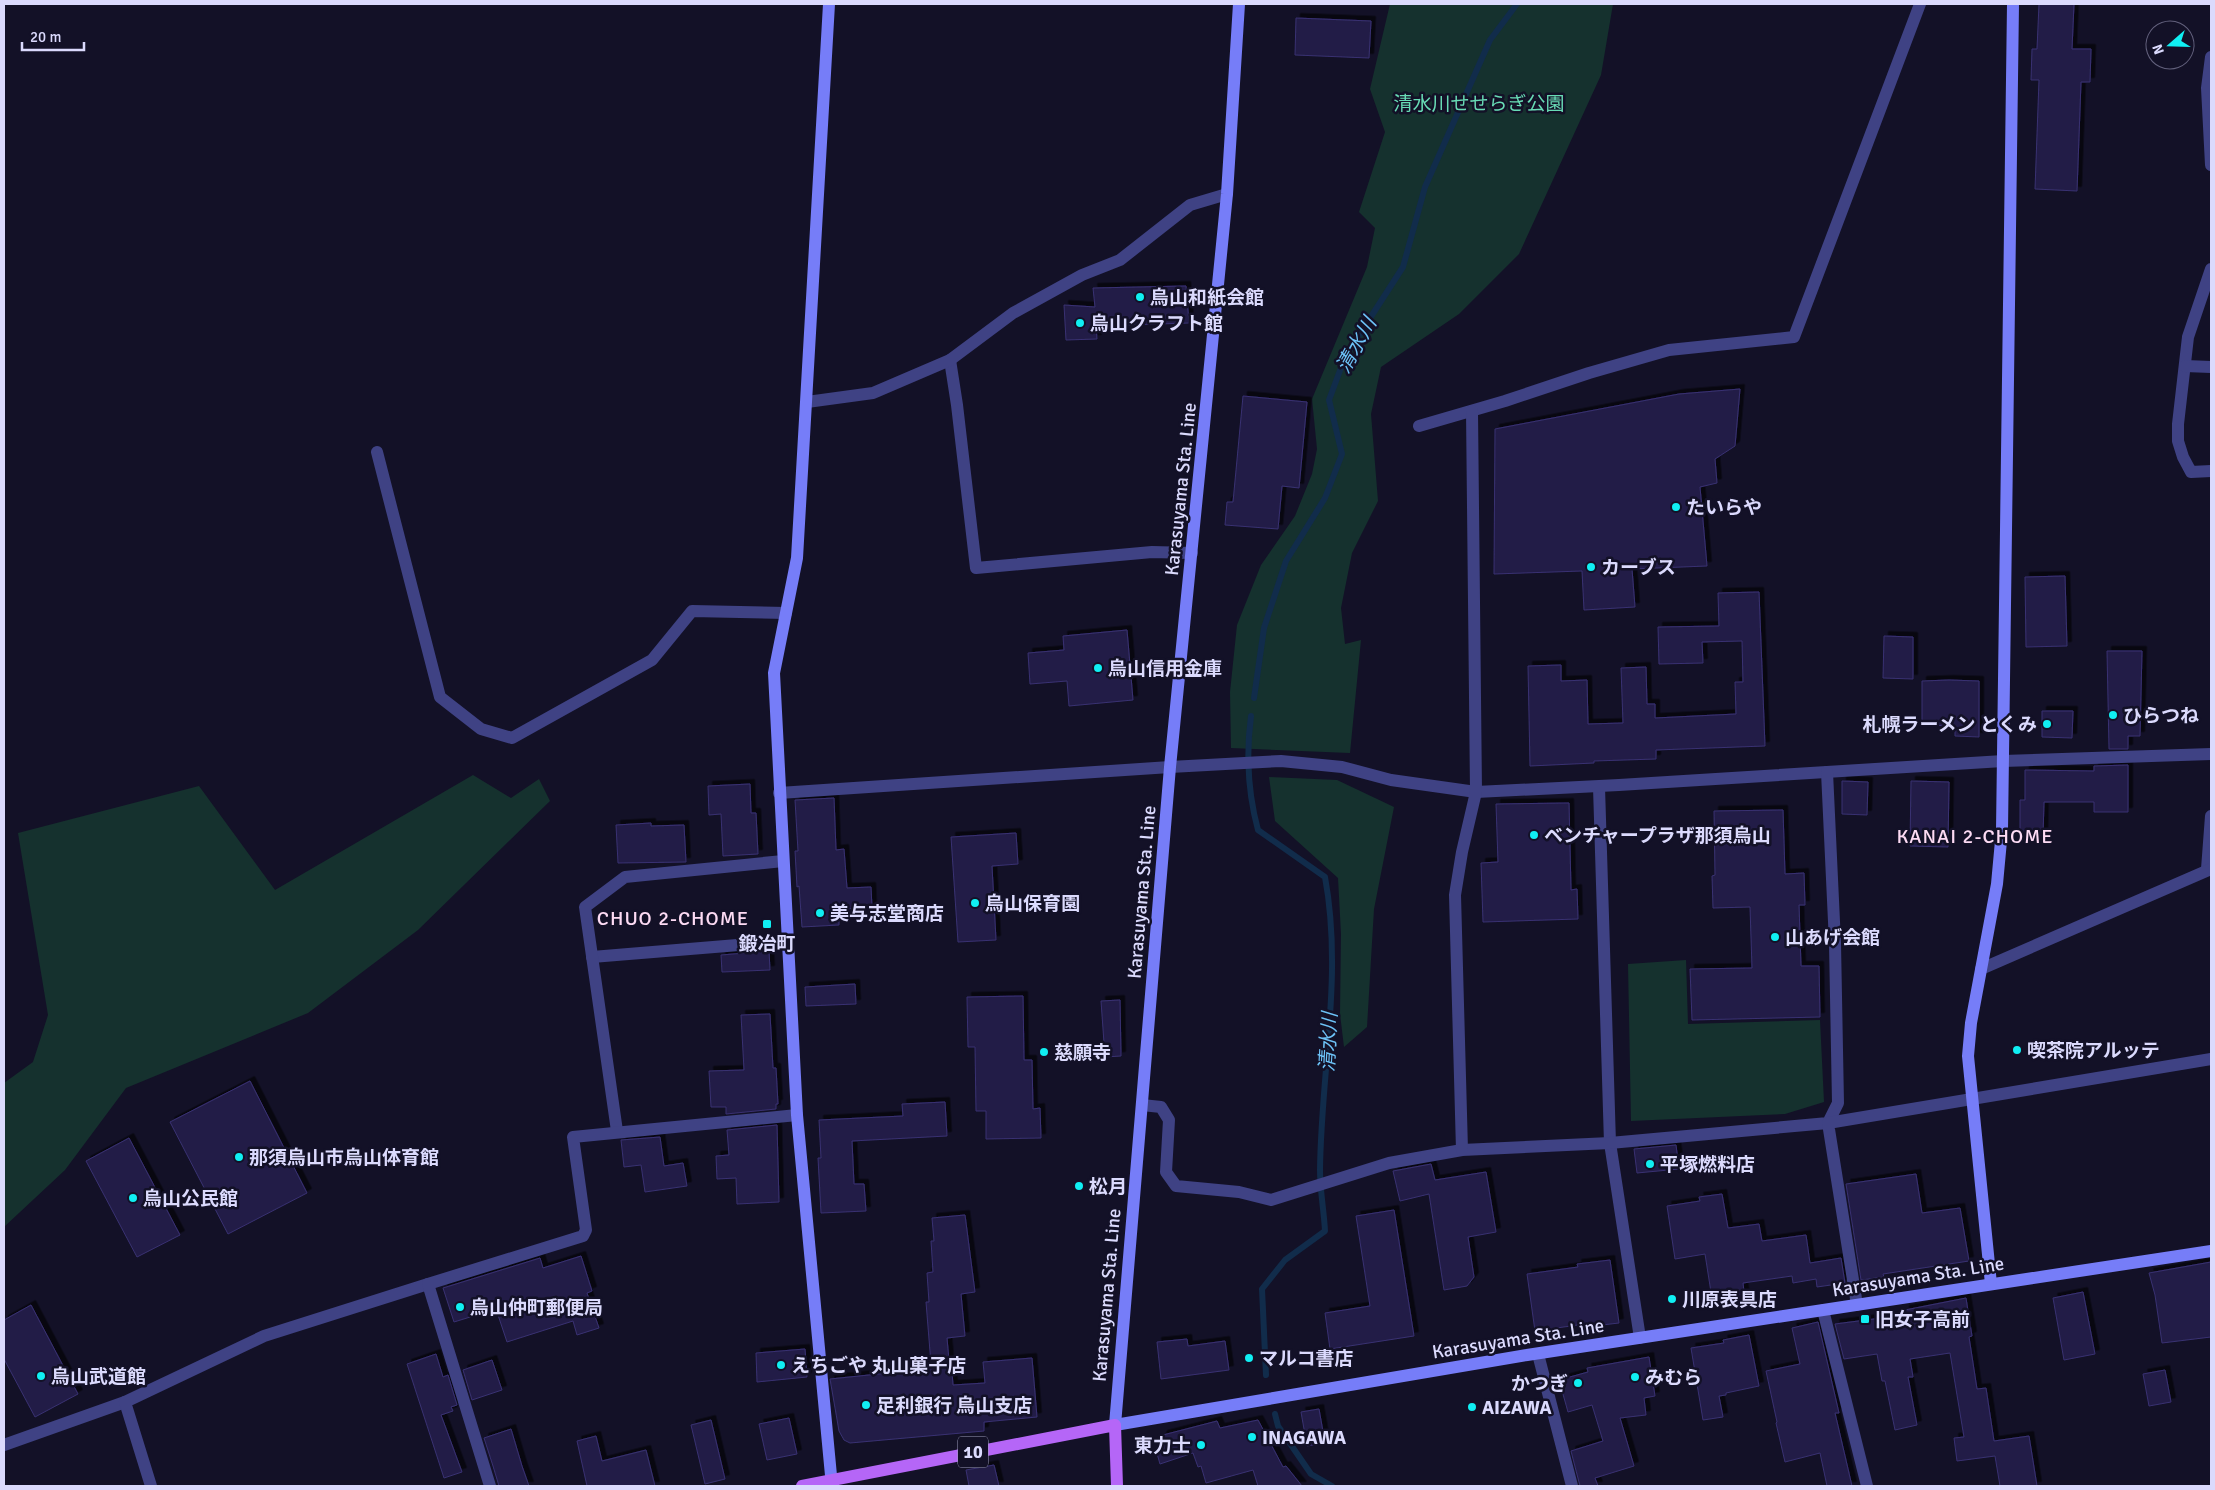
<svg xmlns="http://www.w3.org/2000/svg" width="2215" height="1490" font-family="Signika,'Noto Sans JP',sans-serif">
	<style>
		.green { fill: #15312e }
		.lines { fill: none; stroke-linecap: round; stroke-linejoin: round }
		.stream { stroke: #112c4b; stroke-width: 6 }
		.building { fill: #231e47; stroke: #393172; filter: url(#shadow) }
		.street { stroke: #3f4284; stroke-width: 12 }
		.secondary { stroke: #767df8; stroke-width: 12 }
		.primary { stroke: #b566f7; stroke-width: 12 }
		.poi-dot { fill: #10eff3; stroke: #131127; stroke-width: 2 }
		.labels { text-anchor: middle; stroke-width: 5; stroke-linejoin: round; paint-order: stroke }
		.shield { fill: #131127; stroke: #9f9ebd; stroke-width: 1 }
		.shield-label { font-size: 18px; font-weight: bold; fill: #dbdafd }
		.park-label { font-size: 19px; fill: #68dbb5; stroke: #131127 }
		.poi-label { font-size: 19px; font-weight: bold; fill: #dbdafd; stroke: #131127; text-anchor: start }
		.street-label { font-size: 19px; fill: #dbdafd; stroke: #131127 }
		.water-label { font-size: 20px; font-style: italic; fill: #6dc3f8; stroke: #131127 }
		.neighbourhood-label { font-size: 20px; letter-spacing: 1px; fill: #fddbf4; stroke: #131127 }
	</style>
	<defs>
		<filter id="shadow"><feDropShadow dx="4.5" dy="-4.5" stdDeviation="0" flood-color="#0009"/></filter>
	</defs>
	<rect width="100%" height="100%" fill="#131127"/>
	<!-- green -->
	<g class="green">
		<polygon points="1390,4 1613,4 1601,75 1519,254 1459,314 1381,367 1371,414 1378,501 1352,553 1341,608 1345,644 1361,640 1350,753 1231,748 1230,692 1237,625 1261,565 1295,516 1312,474 1317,449 1312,399 1367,267 1375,228 1359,212 1385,132 1370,89"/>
		<polygon points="473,775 511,798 539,779 550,801 418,930 308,1013 126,1088 65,1170 4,1227 4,1083 33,1062 48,1015 18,833 199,786 275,890"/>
		<polygon points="1269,777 1337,780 1394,807 1374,909 1367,1027 1344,1047 1340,1014 1341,934 1338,878 1275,821"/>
		<polygon points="1686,960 1688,1024 1820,1020 1824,1102 1785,1114 1631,1121 1628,964"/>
	</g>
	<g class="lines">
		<!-- stream -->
		<g class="stream">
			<polyline points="1254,698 1264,628 1286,561 1325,498 1342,454 1329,400 1345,357 1403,267 1425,187 1490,40 1517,4"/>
			<path d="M1251,716C1246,754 1248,793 1258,830L1325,877C1343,974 1321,1072 1320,1170C1320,1191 1324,1211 1325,1231L1285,1260L1262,1289L1266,1375"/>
			<polyline points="1275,1414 1278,1426 1311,1474 1332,1486"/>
		</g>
	</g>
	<!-- building -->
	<g class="building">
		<polygon points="2039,4 2074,4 2072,49 2091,49 2090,82 2081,82 2077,191 2035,189 2039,80 2031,80 2032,49 2037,49"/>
		<polygon points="1296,18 1371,21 1369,58 1295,55"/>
		<polygon points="1186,286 1189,323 1096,326 1097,339 1066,340 1064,305 1095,307 1093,288"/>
		<polygon points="1740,389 1735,446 1715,459 1717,483 1700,487 1707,566 1632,569 1635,607 1584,610 1582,571 1494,574 1495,429 1679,394"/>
		<polygon points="1243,396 1307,402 1299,488 1282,486 1278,529 1225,525 1227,502 1233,502"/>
		<polygon points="2065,576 2067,646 2026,647 2025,577"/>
		<polygon points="1759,592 1765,746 1656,750 1656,759 1594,761 1594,763 1530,766 1528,666 1561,665 1561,681 1587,680 1588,724 1623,723 1621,668 1646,667 1647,704 1655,704 1655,718 1736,714 1735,682 1743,682 1742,641 1702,642 1703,663 1659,664 1658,627 1719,626 1718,593"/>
		<polygon points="1127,630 1133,700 1069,706 1067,681 1030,684 1028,653 1064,650 1063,636"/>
		<polygon points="1884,636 1913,637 1913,679 1883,678"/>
		<polygon points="2107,651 2142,651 2140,736 2128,736 2128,749 2109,749"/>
		<polygon points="1949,680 1979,681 1979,737 1955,736 1955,726 1922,725 1922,681"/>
		<polygon points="2042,711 2073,711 2072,738 2042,737"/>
		<polygon points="2128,765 2128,812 2094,812 2094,802 2044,802 2043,836 2020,835 2020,800 2025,800 2025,770 2094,771 2094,766"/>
		<polygon points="1842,781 1868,782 1867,815 1842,814"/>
		<polygon points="1911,781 1949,782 1948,847 1910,846"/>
		<polygon points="750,784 751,813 756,813 758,854 723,856 721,814 709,815 708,786"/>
		<polygon points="834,798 836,850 844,849 847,888 871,887 872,908 839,909 839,925 802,927 799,886 797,887 795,851 798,851 795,800"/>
		<polygon points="1569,803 1571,890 1577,889 1578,919 1483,922 1481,863 1498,862 1496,804"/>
		<polygon points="1783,810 1785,874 1804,873 1805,905 1799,905 1801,966 1819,966 1820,1017 1692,1020 1690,969 1752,968 1750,907 1713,908 1712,876 1715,875 1714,811"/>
		<polygon points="651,823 651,826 684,825 686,862 618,863 616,825"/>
		<polygon points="1016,833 1018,864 992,866 996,940 958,942 951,837"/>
		<polygon points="769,951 770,970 722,972 721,955"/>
		<polygon points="855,984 856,1004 806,1006 805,987"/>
		<polygon points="1023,996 1024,1060 1032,1060 1033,1109 1040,1108 1041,1138 986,1139 986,1111 976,1111 975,1047 968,1047 967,997"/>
		<polygon points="1120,1000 1121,1056 1105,1057 1101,1001"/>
		<polygon points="770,1014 773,1068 776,1068 778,1104 776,1104 776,1109 726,1114 726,1107 711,1107 709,1071 744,1070 741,1015"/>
		<polygon points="250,1081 307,1193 228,1234 170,1122"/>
		<polygon points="945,1102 947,1136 852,1141 854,1184 864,1184 866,1211 821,1213 818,1158 821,1158 819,1120 903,1116 902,1104"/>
		<polygon points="777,1125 779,1202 737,1204 736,1178 717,1179 716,1156 729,1155 727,1130"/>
		<polygon points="660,1137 664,1166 683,1163 687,1186 645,1192 641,1165 624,1167 621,1140"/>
		<polygon points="129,1138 180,1235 137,1257 86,1161"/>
		<polygon points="1676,1145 1679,1169 1637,1173 1634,1149"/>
		<polygon points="1431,1164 1435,1180 1486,1172 1496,1232 1468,1237 1474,1277 1467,1286 1444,1290 1429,1194 1400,1201 1393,1171"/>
		<polygon points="1916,1174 1922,1213 1960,1208 1969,1261 1883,1274 1884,1277 1861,1280 1846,1184"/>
		<polygon points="1722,1194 1728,1228 1759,1224 1762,1241 1806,1235 1810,1263 1841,1258 1845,1283 1817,1287 1816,1279 1793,1283 1792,1276 1743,1283 1745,1300 1713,1305 1705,1254 1675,1259 1667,1206 1700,1201 1699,1197"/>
		<polygon points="1394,1210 1414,1336 1330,1349 1325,1313 1370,1306 1356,1216"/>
		<polygon points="965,1215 975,1292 961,1294 965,1336 947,1338 950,1372 952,1372 953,1385 985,1383 983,1362 1032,1358 1037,1417 984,1422 984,1431 850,1443 844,1440 839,1431 830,1379 898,1372 898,1367 931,1364 926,1302 929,1302 927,1273 933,1272 931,1241 934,1241 932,1218"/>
		<polygon points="581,1256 592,1291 587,1293 599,1328 577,1335 573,1321 507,1342 496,1309 454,1322 443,1288 540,1258 543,1268"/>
		<polygon points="1610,1260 1619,1323 1585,1327 1585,1324 1535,1331 1527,1274 1578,1267 1577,1264"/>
		<polygon points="2211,1262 2211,1337 2162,1343 2155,1295 2149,1273"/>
		<polygon points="2083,1292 2095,1354 2064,1360 2053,1298"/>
		<polygon points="1966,1298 1972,1336 1969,1337 1977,1389 1986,1388 1994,1441 2029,1436 2037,1486 2000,1486 1995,1456 1957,1461 1954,1438 1964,1437 1950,1353 1910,1359 1913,1377 1908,1377 1917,1425 1895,1430 1885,1381 1882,1381 1877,1354 1844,1359 1835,1324 1905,1315 1905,1310"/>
		<polygon points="31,1305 78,1394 35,1417 4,1359 4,1320"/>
		<polygon points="1818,1322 1839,1413 1835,1413 1852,1486 1827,1486 1820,1453 1785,1462 1776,1423 1777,1422 1766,1371 1800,1364 1792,1328"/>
		<polygon points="1749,1335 1759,1386 1726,1393 1726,1395 1719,1396 1723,1417 1703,1420 1691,1348 1724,1343 1723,1340"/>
		<polygon points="1187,1339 1188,1346 1225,1341 1229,1370 1161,1379 1157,1342"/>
		<polygon points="805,1349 807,1377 757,1382 756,1353"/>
		<polygon points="436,1354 443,1377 448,1375 457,1405 451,1407 453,1411 441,1415 462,1472 444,1478 407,1364"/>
		<polygon points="1649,1357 1655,1396 1644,1398 1646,1415 1620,1418 1634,1466 1595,1478 1598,1486 1580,1486 1571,1451 1603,1441 1592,1405 1568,1412 1559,1380 1588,1372 1587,1368"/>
		<polygon points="492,1360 502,1390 472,1400 463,1370"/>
		<polygon points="2165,1370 2171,1402 2149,1406 2143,1374"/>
		<polygon points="1319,1409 1325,1443 1307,1446 1301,1412"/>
		<polygon points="789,1418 797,1454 767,1460 759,1424"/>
		<polygon points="711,1420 725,1479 705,1484 691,1425"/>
		<polygon points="1258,1420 1283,1467 1286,1466 1302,1486 1258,1486 1253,1470 1206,1483 1201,1466 1198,1467 1193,1453 1160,1464 1156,1450 1163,1435 1217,1421 1220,1428"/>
		<polygon points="511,1429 522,1466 529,1486 499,1486 493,1466 484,1438"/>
		<polygon points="596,1436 602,1461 646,1450 655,1486 587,1486 577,1441"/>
		<polygon points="994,1465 999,1486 969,1486 966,1470"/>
	</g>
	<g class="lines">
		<!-- street -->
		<g class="street">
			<polyline points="2211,57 2207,88 2211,165"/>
			<polyline points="2211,269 2188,337 2178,424 2178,441 2183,457 2191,472 2211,471"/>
			<polyline points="950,360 957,405 976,568 1152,552 1192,553"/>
			<polyline points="2185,366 2211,367"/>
			<polyline points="807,402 873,393 950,360 1013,313 1082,275 1120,260 1190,205 1227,194"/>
			<polyline points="1419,426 1505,401 1589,373 1669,350 1794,337 1920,4"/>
			<polyline points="377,452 440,697 481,729 512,738 652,660 692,611 786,613"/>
			<polyline points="1599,787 1610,1143 1640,1338"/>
			<polyline points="779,793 1170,767 1281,761 1342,767 1391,780 1476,792 1619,785 2003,761 2211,754"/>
			<polyline points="2207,869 2211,816"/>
			<polyline points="592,957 787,941"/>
			<polyline points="1981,969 2211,869"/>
			<polyline points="1142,1105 1161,1107 1169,1120 1166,1172 1176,1186 1239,1192 1271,1200 1389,1163 1462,1150 1610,1143 1828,1123 1838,1103 1835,943 1827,772"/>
			<polyline points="617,1131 585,907 625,877 783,861"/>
			<polyline points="1462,1150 1455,895 1462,852 1476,792 1472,411"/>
			<polyline points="1857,1305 1828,1123 2211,1059"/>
			<polyline points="1823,1310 1867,1486"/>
			<polyline points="1538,1354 1572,1486"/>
			<polyline points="4,1445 125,1402"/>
			<polyline points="151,1486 125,1402 264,1336 428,1284"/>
			<polyline points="490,1486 428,1284 583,1236 586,1230 573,1137 797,1115"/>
		</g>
		<!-- secondary -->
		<g class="secondary">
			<polyline points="829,4 797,558 774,673 797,1115 832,1486"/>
			<polyline points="1239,4 1227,194 1170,767 1115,1425 1527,1355 2211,1251"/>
			<polyline points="1991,1284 1968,1056 1971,1023 1997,884 2002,830 2013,4"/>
		</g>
		<!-- primary -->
		<polyline class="primary" points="802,1486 1115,1425 1117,1486"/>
	</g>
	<!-- markers -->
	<g class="poi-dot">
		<circle cx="1140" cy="297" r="5"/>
		<circle cx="1080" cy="323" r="5"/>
		<circle cx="1676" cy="507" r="5"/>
		<circle cx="1591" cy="567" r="5"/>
		<circle cx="1098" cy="668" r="5"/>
		<circle cx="2113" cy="715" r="5"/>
		<circle cx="2047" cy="724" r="5"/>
		<circle cx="1534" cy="835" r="5"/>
		<circle cx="975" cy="903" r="5"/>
		<circle cx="820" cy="913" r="5"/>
		<rect x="762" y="919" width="10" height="10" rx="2.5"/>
		<circle cx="1775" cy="937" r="5"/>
		<circle cx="2017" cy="1050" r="5"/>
		<circle cx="1044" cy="1052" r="5"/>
		<circle cx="239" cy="1157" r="5"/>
		<circle cx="1650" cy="1164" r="5"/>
		<circle cx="1079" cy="1186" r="5"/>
		<circle cx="133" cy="1198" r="5"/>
		<circle cx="1672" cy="1299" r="5"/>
		<circle cx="460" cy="1307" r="5"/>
		<rect x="1860" y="1314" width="10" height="10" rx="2.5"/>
		<circle cx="1249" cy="1358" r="5"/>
		<circle cx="781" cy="1365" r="5"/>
		<circle cx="41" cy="1376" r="5"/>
		<circle cx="1635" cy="1377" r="5"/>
		<circle cx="1578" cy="1383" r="5"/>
		<circle cx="866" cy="1405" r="5"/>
		<circle cx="1472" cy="1407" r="5"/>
		<circle cx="1252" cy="1437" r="5"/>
		<circle cx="1201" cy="1445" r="5"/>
	</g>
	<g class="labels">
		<!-- shield labels -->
		<rect class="shield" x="958" y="1436.5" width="30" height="31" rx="4"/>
		<g class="shield-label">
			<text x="973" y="1458">10</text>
		</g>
		<!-- park labels -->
		<g class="park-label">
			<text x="1479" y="110">清水川せせらぎ公園</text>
		</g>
		<!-- poi labels -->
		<g class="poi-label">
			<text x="1150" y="304">烏山和紙会館</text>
			<text x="1090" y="330">烏山クラフト館</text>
			<text x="1686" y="514">たいらや</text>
			<text x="1601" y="574">カーブス</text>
			<text x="1108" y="675">烏山信用金庫</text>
			<text x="2123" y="722">ひらつね</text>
			<text x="2037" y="731" text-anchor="end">札幌ラーメン とくみ</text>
			<text x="1544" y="842">ベンチャープラザ那須烏山</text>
			<text x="985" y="910">烏山保育園</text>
			<text x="830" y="920">美与志堂商店</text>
			<text x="1785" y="944">山あげ会館</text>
			<text x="767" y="950" text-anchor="middle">鍛冶町</text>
			<text x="2027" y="1057">喫茶院アルッテ</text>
			<text x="1054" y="1059">慈願寺</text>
			<text x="249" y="1164">那須烏山市烏山体育館</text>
			<text x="1660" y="1171">平塚燃料店</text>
			<text x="1089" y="1193">松月</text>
			<text x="143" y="1205">烏山公民館</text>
			<text x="1682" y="1306">川原表具店</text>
			<text x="470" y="1314">烏山仲町郵便局</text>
			<text x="1875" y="1326">旧女子高前</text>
			<text x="1259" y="1365">マルコ書店</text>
			<text x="791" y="1372">えちごや 丸山菓子店</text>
			<text x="51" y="1383">烏山武道館</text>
			<text x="1645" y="1384">みむら</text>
			<text x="1568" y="1390" text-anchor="end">かつぎ</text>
			<text x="876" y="1412">足利銀行 烏山支店</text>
			<text x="1482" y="1414">AIZAWA</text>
			<text x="1262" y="1444">INAGAWA</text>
			<text x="1191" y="1452" text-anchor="end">東力士</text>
		</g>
		<!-- street labels -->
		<g class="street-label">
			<text transform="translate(1180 489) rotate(-84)" y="7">Karasuyama Sta. Line</text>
			<text transform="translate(1141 892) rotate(-85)" y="7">Karasuyama Sta. Line</text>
			<text transform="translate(1918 1276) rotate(-9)" y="7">Karasuyama Sta. Line</text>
			<text transform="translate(1106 1295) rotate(-85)" y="7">Karasuyama Sta. Line</text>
			<text transform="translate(1518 1338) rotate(-9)" y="7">Karasuyama Sta. Line</text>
		</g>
		<!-- water labels -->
		<g class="water-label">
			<text transform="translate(1356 345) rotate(-61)" y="7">清水川</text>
			<text transform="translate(1328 1042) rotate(-87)" y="7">清水川</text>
		</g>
		<!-- neighbourhood labels -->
		<g class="neighbourhood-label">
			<text x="1975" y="843">KANAI 2-CHOME</text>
			<text x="673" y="925">CHUO 2-CHOME</text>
		</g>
	</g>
	<!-- border -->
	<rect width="2215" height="1490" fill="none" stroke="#dbdafd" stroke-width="10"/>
	<!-- north arrow -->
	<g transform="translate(2170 45) rotate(250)"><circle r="24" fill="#131127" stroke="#63617d"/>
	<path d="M0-4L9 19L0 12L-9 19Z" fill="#10eff3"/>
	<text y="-8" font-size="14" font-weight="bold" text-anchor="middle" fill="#dbdafd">N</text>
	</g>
	<!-- scale -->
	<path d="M22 42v8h62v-8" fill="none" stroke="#dbdafd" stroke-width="2.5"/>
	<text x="30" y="42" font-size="15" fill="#dbdafd" stroke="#131127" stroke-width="4" paint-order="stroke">20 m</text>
</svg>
